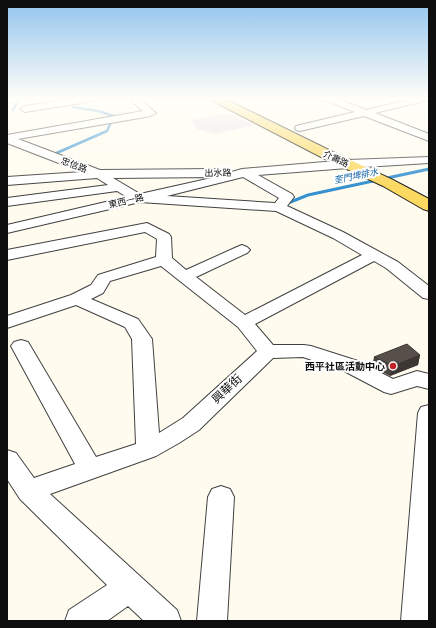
<svg xmlns="http://www.w3.org/2000/svg" width="436" height="628" font-family="'Crimson Pro','Noto Sans TC',serif">
	<style>
		.industrial { fill: #ece2ed }
		.lines { fill: none; stroke-linecap: round; stroke-linejoin: round }
		.stream-far1 { stroke: #3691d1; stroke-width: 2.5 }
		.stream { stroke: #3691d1; stroke-width: 3 }
		.minor-casing { stroke: #414141; stroke-width: 2 }
		.major-casing { stroke: #1f1f1f; stroke-width: 2 }
		.minor { fill: #fff; fill-rule: evenodd }
		.major { fill: #fcd961; fill-rule: evenodd }
		.wall { fill: #4b4440 }
		.shaded-wall { fill: #3d3734 }
		.building { fill: #574f4a; stroke: #3d3734 }
		.poi-dot { fill: #c32127; stroke: #fff; stroke-width: 1.5 }
		.labels { text-anchor: middle; stroke-width: 4; stroke-linejoin: round; paint-order: stroke }
		.far-street-label { font-size: 9px; fill: #0e0e0e; stroke: #fff }
		.far-water-label { font-size: 9px; font-style: italic; fill: #1363a4; stroke: #fff }
		.poi-label { font-size: 10px; font-weight: bold; fill: #0e0e0e; stroke: #fff; text-anchor: end }
		.near-street-label { font-size: 12px; fill: #0e0e0e; stroke: #fff }
	</style>
	<rect width="100%" height="100%" fill="#fffcef"/>
	<!-- industrial -->
	<polygon class="industrial" points="228,113 255,125 215,134 197,129 191,120"/>
	<g class="lines">
		<!-- stream-far1 -->
		<g class="stream-far1">
			<polyline points="13,110 19,98"/>
			<polyline points="52,155 107,131 114,116 98,111 73,107"/>
		</g>
		<!-- stream -->
		<polyline class="stream" points="288,203 308,195 429,169"/>
		<defs>
			<g id="minor">
				<polygon points="77,98 98,98 94,101 25,112 20,109 25,106"/>
				<path d="M128,98H138L156,113L151,116L18,139L100,170L217,169L221,170L223,173L221,175L242,169L348,160L429,157V163L348,168L258,175L292,194L294,197L287,206L343,232L398,262L429,286V299L423,298L386,268L374,261L255,324L273,345H304L311,346L358,361L393,379L417,371L429,374V389L417,386L391,394L384,392L344,371L303,357L273,358L199,430L179,443L156,456L50,494L177,610L181,621H144L128,606L107,621H65L69,610L107,585L20,499L7,479V450L16,453L34,478L75,464L11,346L14,342L21,340L28,342L96,457L136,444L132,339L125,327L76,305L7,328V316L71,295L91,285L98,275L156,257L157,239L145,232L7,260V250L147,223L169,234L171,237L172,258L186,270L237,247L242,245L247,247L250,250L247,253L196,277L245,315L362,255L333,238L276,211L140,202L7,233V225L127,197L117,191L7,206V198L108,185L97,178L7,185V177L82,172L7,143V135L143,111ZM216,177L140,194L113,178ZM243,177L279,198L275,203L167,196ZM161,266L238,327L257,351L183,418L159,433L152,339L138,319L91,299L103,293L110,281Z"/>
				<polygon points="324,98 336,98 366,110 416,98 429,98 429,100 375,113 429,134 429,141 364,116 300,131 296,130 295,128 296,126 355,112 325,100"/>
				<polygon points="429,405 429,621 401,621 418,413 421,407"/>
				<polygon points="221,486 230,489 234,497 227,621 197,621 208,497 212,489"/>
			</g>
			<polygon id="major" points="210,98 223,98 331,151 393,180 429,199 429,211 423,209 383,186 321,157 211,100"/>
		</defs>
		<!-- minor casing -->
		<use href="#minor" class="minor-casing"/>
		<!-- major casing -->
		<use href="#major" class="major-casing"/>
		<!-- minor -->
		<use href="#minor" class="minor"/>
		<!-- major -->
		<use href="#major" class="major"/>
	</g>
	<!-- wall -->
	<polygon class="wall" points="420,355 418,365 390,376 372,367 374,357"/>
	<!-- shaded-wall -->
	<polygon class="shaded-wall" points="420,355 418,365 390,376 393,366"/>
	<!-- building -->
	<polygon class="building" points="407,344 420,355 393,366 374,357"/>
	<!-- sky -->
	<linearGradient id="sky" x2="0" y2="1"><stop stop-color="#92c4ee"/><stop offset="0.53" stop-color="#fffef8"/><stop offset="1" stop-color="#fffef8" stop-opacity="0"/></linearGradient>
	<rect width="436" height="186" fill="url(#sky)"/>
	<!-- markers -->
	<circle class="poi-dot" cx="393" cy="366" r="4"/>
	<g class="labels">
		<!-- far-street labels -->
		<g class="far-street-label">
			<text transform="translate(336 159) rotate(25)" y="3">介壽路</text>
			<text transform="translate(74 165) rotate(21)" y="3">忠信路</text>
			<text transform="translate(218 173) rotate(-1)" y="3">出水路</text>
			<text transform="translate(126 201) rotate(-13)" y="3">東西一路</text>
		</g>
		<!-- far-water labels -->
		<g class="far-water-label">
			<text transform="translate(356 176) rotate(-12)" y="3">奎門埤排水</text>
		</g>
		<!-- poi labels -->
		<g class="poi-label">
			<text x="385" y="370">西平社區活動中心</text>
		</g>
		<!-- near-street labels -->
		<g class="near-street-label">
			<text transform="translate(227 389) rotate(-43)" y="4">興華街</text>
		</g>
	</g>
	<!-- border -->
	<rect width="436" height="628" fill="none" stroke="#0e0e0e" stroke-width="16"/>
</svg>
